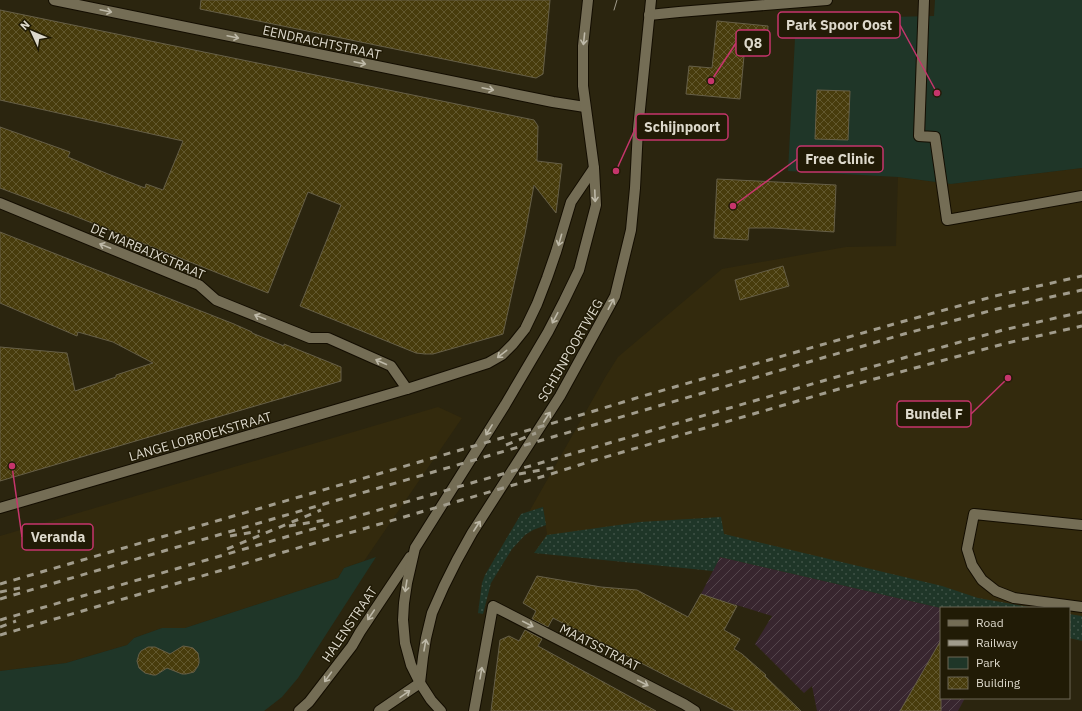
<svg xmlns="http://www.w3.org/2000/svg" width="1082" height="711" font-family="'IBM Plex Sans',sans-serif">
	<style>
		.built { fill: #332a0d }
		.industrial { fill: url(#industrial-furrows) }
		.grass { fill: url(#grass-dots) }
		.park { fill: #1f3628 }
		.building { fill: url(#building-cross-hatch); stroke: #665f47 }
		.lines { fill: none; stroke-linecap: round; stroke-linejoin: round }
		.minor-casing { stroke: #130d00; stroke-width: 12 }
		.minor { stroke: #746d55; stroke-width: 10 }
		.tram { stroke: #a19c8c; stroke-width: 1 }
		.rail { stroke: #a19c8c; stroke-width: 3; stroke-dasharray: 7 7; stroke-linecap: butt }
		.oneway { stroke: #beb9a8 }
		.labels { text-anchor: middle; stroke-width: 3; stroke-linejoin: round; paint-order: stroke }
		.street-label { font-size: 13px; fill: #ddd9cc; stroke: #211b06 }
		.leader { fill: none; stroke: #c6356c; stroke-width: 1.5 }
		.callout-dot { fill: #c6356c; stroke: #211b06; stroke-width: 1.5 }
		.callout { fill: #211b06; stroke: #c6356c; stroke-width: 1.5 }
		.callout-label { font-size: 14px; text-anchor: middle; font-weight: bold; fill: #ddd9cc }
	</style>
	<defs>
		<pattern id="industrial-furrows" width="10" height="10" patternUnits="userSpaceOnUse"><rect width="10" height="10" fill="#38262f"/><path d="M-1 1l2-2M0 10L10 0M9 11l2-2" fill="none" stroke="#54454c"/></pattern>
		<pattern id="grass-dots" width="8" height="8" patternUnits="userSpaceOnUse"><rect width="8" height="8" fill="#1f3628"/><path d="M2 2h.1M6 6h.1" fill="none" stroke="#3f5246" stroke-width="1.8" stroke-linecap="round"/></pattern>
		<pattern id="building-cross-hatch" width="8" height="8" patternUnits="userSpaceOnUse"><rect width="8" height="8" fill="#483c0c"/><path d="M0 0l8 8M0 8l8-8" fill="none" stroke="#62582e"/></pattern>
	</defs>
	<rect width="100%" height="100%" fill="#2b250f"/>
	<!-- built -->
	<g class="built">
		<polygon points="1082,168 1082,641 1069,638 1069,608 941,608 720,557 534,553 547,534 543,507 529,512 606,376 618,357 722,269 846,247 896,246 898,177 951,184"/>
		<polygon points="438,407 462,418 364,561 344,568 338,578 185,628 162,628 134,638 127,645 103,652 66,663 0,671 0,536"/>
	</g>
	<!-- industrial -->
	<polygon class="industrial" points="720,557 941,608 941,698 965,698 958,711 817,711 812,686 804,693 755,644 772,616 701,594"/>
	<!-- grass -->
	<g class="grass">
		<polygon points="543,507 546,525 533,530 525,535 512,549 491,583 483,614 478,613 482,583 485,575 505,541 521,514"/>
		<polygon points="721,517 724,534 942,586 978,598 1035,608 941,608 720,557 713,571 534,553 547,535 640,522"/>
		<polygon points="1069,614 1082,616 1082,641 1069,638"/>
	</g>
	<!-- park -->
	<g class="park">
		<polygon points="935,0 1082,0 1082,168 951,184 898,177 788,171 796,19 934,16"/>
		<polygon points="376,557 298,678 282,697 264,711 0,711 0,671 66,663 103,652 127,645 134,638 162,628 185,628 338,578 344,568"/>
	</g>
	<!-- building -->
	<g class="building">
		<polygon points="201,0 550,0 543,74 536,78 200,9"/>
		<polygon points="0,10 534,120 538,126 537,161 562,164 556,213 534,185 525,234 503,334 433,354 425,354 416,353 300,306 341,205 308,192 268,293 72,215 0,188 0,127 70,152 68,157 108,174 145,188 146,184 163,190 183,141 0,100"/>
		<polygon points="717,21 768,26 767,47 745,45 740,99 686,94 689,66 712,68"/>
		<polygon points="817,90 850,91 848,140 815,139"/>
		<polygon points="717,179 836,185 834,232 773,228 749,228 748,240 714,238"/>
		<polygon points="0,232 234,324 252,332 252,333 284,346 284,344 341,367 341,381 173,430 0,481 0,347 67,353 75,391 116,377 116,375 153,363 113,342 78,332 77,336 0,303"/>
		<polygon points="783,266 789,286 740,300 735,280"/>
		<polygon points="537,576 601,587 637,590 688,617 701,594 737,606 724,630 740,639 734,649 742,654 766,675 765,676 801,711 735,711 553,618 548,627 532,619 536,611 523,603"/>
		<polygon points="525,630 542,639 538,646 656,711 491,711 500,640 509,636 519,641"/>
		<polygon points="941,640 941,711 900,711"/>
		<polygon points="183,646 189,647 193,648 198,653 199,659 199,663 198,666 194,672 186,674 182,674 167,668 156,675 153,675 145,673 139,668 137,661 139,654 141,651 148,647 155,647 170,654"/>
	</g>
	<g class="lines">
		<defs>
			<g id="minor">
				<polyline points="54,0 553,102 585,107"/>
				<polyline points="924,0 919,136 935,137 947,220 1082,196"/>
				<polyline points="649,15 679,12 827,0"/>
				<polyline points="0,203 199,285 216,300 310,338 328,338 391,366 407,389"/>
				<polyline points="0,508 407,389 488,363 502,355 513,344 525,329 537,304 547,278 556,252 571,202 594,168"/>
				<polyline points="1082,525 974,514 967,549 972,565 982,580 996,591 1014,598 1082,607"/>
				<polyline points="420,683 423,657 426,638 432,613 444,586 457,560 472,533 560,396 615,296 631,230 635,188 638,129 651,0"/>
				<polyline points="299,711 309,702 352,646 360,632 410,557"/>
				<polyline points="379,711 420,683"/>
				<polyline points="441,711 431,700 420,683 411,665 405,643 403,620 404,603 407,583 415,548 505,405 548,332 564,301 579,270 596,205 594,168 583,86 583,46 588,0"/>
				<polyline points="474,711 493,606 684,704 695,711"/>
			</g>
		</defs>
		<!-- minor casing -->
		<use href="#minor" class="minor-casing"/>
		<!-- minor -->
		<use href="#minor" class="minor"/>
		<!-- tram -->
		<polyline class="tram" points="614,10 617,0"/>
		<!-- rail -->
		<g class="rail">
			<polyline points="506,445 536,433"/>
			<polyline points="519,474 557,467"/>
			<polyline points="289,526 325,520"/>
			<polyline points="230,536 260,531"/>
			<polyline points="227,549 321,510"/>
			<polyline points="0,584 584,414 643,396 901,322 995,296 1082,276"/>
			<polyline points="0,592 20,588"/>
			<polyline points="0,599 904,334 997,309 1082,290"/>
			<polyline points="0,620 850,373 1003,330 1082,312"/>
			<polyline points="0,627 16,621"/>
			<polyline points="0,635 551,474 592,461 856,384 1007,343 1082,326"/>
		</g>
	</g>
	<!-- one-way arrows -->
	<defs><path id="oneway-shaft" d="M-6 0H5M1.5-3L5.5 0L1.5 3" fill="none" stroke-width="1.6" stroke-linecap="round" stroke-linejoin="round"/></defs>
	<g class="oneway">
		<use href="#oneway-shaft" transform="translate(106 11) rotate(12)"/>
		<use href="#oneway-shaft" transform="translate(233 37) rotate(12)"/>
		<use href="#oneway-shaft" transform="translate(584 39) rotate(96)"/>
		<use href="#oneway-shaft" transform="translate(360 63) rotate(12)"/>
		<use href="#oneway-shaft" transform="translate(488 89) rotate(12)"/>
		<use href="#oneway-shaft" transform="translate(595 196) rotate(88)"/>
		<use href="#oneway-shaft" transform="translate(560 240) rotate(106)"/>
		<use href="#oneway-shaft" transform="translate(105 246) rotate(-158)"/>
		<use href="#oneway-shaft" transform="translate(611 304) rotate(-62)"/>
		<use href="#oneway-shaft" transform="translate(260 317) rotate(-158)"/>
		<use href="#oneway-shaft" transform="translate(555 318) rotate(118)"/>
		<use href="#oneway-shaft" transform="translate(502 354) rotate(142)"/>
		<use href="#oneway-shaft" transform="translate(381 362) rotate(-156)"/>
		<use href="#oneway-shaft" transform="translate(547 417) rotate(-57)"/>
		<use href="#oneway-shaft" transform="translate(489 430) rotate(122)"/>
		<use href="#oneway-shaft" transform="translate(477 526) rotate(-57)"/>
		<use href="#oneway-shaft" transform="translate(406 586) rotate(99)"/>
		<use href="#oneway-shaft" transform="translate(371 615) rotate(124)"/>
		<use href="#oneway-shaft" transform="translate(528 624) rotate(27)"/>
		<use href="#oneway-shaft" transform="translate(425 645) rotate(-80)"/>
		<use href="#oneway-shaft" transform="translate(481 673) rotate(-80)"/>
		<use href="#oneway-shaft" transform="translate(328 677) rotate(126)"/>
		<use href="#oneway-shaft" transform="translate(643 683) rotate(27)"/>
		<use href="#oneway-shaft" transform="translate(405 694) rotate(-35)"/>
	</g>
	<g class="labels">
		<!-- street labels -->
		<g class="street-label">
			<text transform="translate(322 42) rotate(12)" y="5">EENDRACHTSTRAAT</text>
			<text transform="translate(148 251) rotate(23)" y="5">DE MARBAIXSTRAAT</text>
			<text transform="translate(570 350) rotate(-60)" y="5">SCHIJNPOORTWEG</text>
			<text transform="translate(200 436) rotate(-16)" y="5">LANGE LOBROEKSTRAAT</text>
			<text transform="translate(349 624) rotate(-56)" y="5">HALENSTRAAT</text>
			<text transform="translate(600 647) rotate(27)" y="5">MAATSSTRAAT</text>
		</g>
	</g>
	<!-- callouts -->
	<path class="leader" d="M937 93L900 25M711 81L736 43M616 171L636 127M733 206L797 159M1008 378L971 414M12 466L22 537"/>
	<g class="callout-dot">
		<circle cx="937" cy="93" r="4"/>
		<circle cx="711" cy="81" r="4"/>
		<circle cx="616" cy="171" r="4"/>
		<circle cx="733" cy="206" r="4"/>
		<circle cx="1008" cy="378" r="4"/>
		<circle cx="12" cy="466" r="4"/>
	</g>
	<g class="callout">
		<rect x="778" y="12" width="122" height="26" rx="4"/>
		<rect x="736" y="30" width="34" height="26" rx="4"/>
		<rect x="636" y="114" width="92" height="26" rx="4"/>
		<rect x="797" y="146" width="86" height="26" rx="4"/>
		<rect x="897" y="401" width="74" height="26" rx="4"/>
		<rect x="22" y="524" width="71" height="26" rx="4"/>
	</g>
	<g class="callout-label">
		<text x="839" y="30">Park Spoor Oost</text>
		<text x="753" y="48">Q8</text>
		<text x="682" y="132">Schijnpoort</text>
		<text x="840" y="164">Free Clinic</text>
		<text x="934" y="419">Bundel F</text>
		<text x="58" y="542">Veranda</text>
	</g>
	<!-- legend -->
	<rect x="940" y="607" width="130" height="92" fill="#211b06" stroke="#6c6755"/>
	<rect x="948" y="620" width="20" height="6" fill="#746d55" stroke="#6c6755"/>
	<text x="976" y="627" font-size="12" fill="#ddd9cc">Road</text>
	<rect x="948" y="640" width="20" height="6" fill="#a19c8c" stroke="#6c6755"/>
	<text x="976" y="647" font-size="12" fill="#ddd9cc">Railway</text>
	<rect x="948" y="657" width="20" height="12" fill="#1f3628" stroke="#6c6755"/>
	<text x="976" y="667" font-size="12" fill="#ddd9cc">Park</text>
	<rect x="948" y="677" width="20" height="12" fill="url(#building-cross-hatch)" stroke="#6c6755"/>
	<text x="976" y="687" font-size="12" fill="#ddd9cc">Building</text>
	<!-- north arrow -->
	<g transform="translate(32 32) rotate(314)" stroke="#211b06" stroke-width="3" paint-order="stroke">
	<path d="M0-3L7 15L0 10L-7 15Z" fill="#ddd9cc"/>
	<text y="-6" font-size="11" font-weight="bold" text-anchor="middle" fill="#ddd9cc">N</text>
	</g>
</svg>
